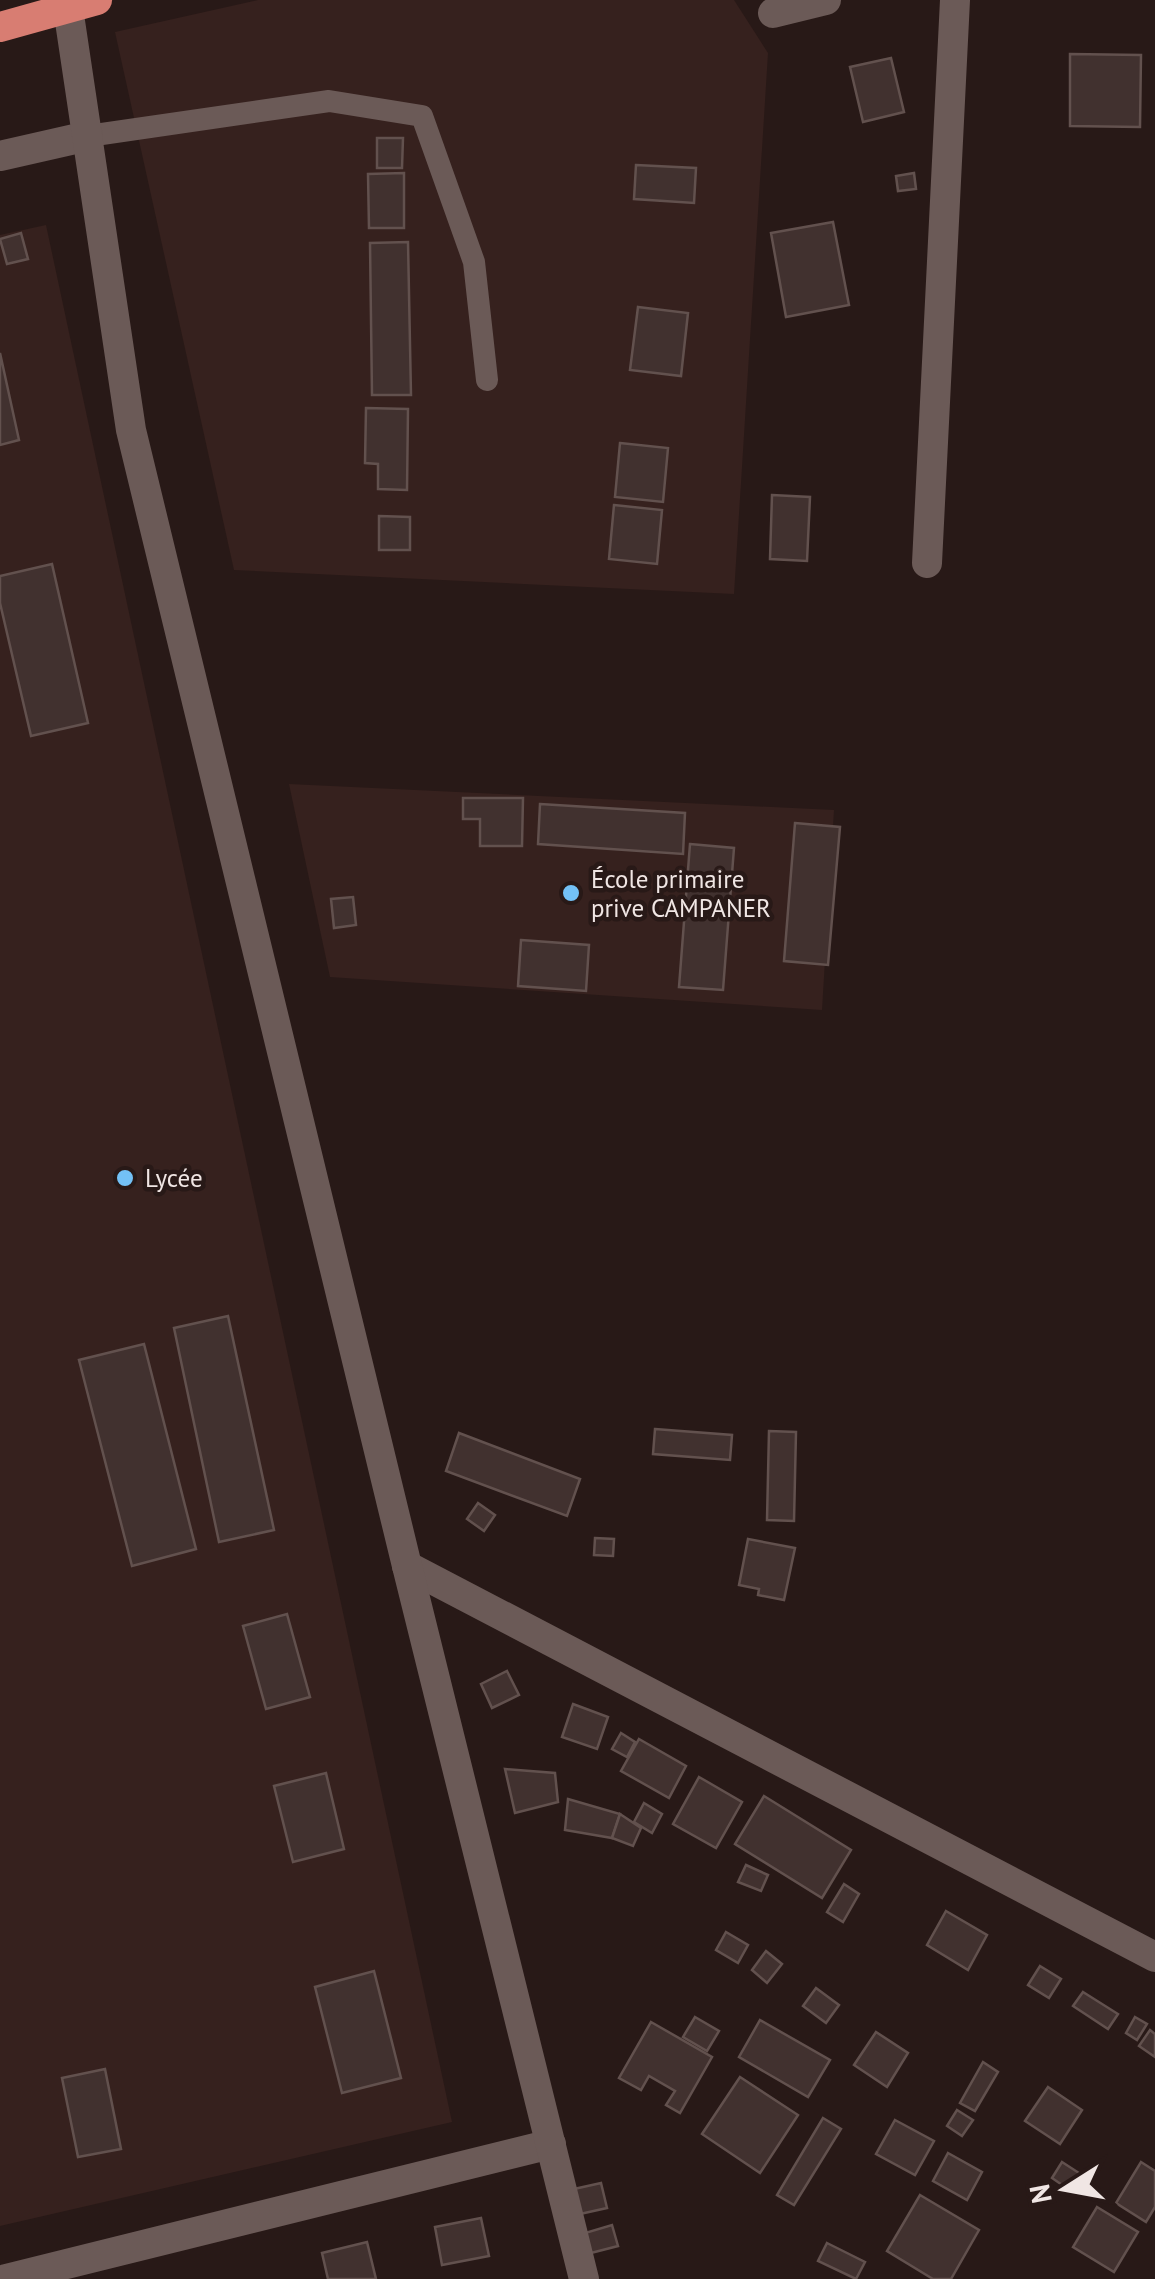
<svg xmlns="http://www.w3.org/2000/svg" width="1155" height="2279" font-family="'PT Sans',sans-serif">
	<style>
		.built { fill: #36211e }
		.building { fill: #41312f; stroke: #62514e; stroke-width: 2.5 }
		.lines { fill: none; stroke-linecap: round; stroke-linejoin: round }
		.lane { stroke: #6b5a57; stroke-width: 22 }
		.street { stroke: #6b5a57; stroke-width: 30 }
		.secondary { stroke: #6b5a57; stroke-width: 30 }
		.highway { stroke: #d87d72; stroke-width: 30 }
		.poi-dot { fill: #73c1f6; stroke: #281917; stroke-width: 4 }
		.labels { text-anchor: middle; stroke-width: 9; stroke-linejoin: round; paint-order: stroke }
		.poi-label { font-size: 25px; fill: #f0e6e4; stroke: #281917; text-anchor: start }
	</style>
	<rect width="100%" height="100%" fill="#281917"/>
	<!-- built -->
	<g class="built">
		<polygon points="258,0 734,0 768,53 734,594 234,570 115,32"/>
		<polygon points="46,225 452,2122 0,2226 0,235"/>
		<polygon points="289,784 834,810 822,1010 330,977"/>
	</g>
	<!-- building -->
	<g class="building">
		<polygon points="1070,54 1141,55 1140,127 1070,126"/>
		<polygon points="891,58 904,112 863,122 850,67"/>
		<polygon points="377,138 403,138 402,168 377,168"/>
		<polygon points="636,165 696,168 694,203 634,199"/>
		<polygon points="404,173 404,228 369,228 368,174"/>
		<polygon points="914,173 916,189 898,191 896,176"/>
		<polygon points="833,222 849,305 786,317 771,233"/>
		<polygon points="21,233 28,259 7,264 0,239"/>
		<polygon points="408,242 411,395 372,395 370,243"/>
		<polygon points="638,307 688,313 681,376 630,370"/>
		<polygon points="0,353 19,440 0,445"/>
		<polygon points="366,408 408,409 407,490 378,489 378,464 365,463"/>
		<polygon points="620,443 668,448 663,502 615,497"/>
		<polygon points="772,495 810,497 807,561 770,559"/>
		<polygon points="614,505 662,510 657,564 609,559"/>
		<polygon points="379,516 410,517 410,550 379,550"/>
		<polygon points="52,564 88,723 31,736 0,603 0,576"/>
		<polygon points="463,798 523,798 522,846 480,846 480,819 463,819"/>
		<polygon points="540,804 685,813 683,854 538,844"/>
		<polygon points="795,823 840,827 828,965 784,961"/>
		<polygon points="690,844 734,848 723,990 679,987"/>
		<polygon points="353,897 356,925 334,928 331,899"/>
		<polygon points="521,940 589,945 586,991 518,986"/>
		<polygon points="228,1316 274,1530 219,1542 174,1328"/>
		<polygon points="144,1344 196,1549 132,1566 79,1360"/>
		<polygon points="655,1429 732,1435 730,1460 653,1454"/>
		<polygon points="769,1431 796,1432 794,1521 767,1520"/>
		<polygon points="459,1433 580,1479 567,1516 446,1471"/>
		<polygon points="478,1503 495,1515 484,1531 467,1519"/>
		<polygon points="595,1538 614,1539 613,1556 594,1555"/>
		<polygon points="748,1539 795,1548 784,1600 758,1595 759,1589 739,1585"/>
		<polygon points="287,1614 310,1697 266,1709 243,1626"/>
		<polygon points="507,1671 519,1695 492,1708 481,1684"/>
		<polygon points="573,1704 608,1717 597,1749 562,1737"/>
		<polygon points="621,1733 635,1742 627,1757 612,1749"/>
		<polygon points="639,1739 686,1766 669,1798 621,1771"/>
		<polygon points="505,1769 555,1773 558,1802 515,1813"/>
		<polygon points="326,1773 344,1849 293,1862 274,1786"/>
		<polygon points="699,1777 742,1802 716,1848 673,1824"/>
		<polygon points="764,1796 851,1850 822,1898 735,1844"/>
		<polygon points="568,1799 620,1814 612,1838 565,1830"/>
		<polygon points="644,1803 662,1814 652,1833 634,1822"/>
		<polygon points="620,1814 641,1828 633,1846 612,1838"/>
		<polygon points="746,1865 768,1875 761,1891 738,1882"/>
		<polygon points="844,1884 859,1894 843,1922 827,1912"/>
		<polygon points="946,1911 987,1935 968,1970 927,1945"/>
		<polygon points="726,1932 748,1945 738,1963 716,1950"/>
		<polygon points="766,1951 782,1964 767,1983 752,1970"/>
		<polygon points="1040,1966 1061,1979 1049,1998 1028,1985"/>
		<polygon points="374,1971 401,2078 342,2093 315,1987"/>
		<polygon points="816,1988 839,2005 826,2023 803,2006"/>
		<polygon points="1083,1992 1118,2014 1108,2029 1073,2006"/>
		<polygon points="695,2017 719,2031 707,2051 683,2037"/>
		<polygon points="1135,2017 1147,2024 1137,2040 1126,2033"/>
		<polygon points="760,2020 830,2060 808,2097 739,2057"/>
		<polygon points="651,2022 712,2057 680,2113 666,2105 675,2091 649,2076 641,2090 619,2078"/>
		<polygon points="1150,2030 1155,2034 1155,2057 1139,2046"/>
		<polygon points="876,2032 908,2053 887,2087 854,2065"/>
		<polygon points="983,2062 998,2072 975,2111 960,2103"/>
		<polygon points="105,2069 121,2149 78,2157 62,2078"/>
		<polygon points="740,2077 798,2115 760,2173 702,2134"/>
		<polygon points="1048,2087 1082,2110 1060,2144 1025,2121"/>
		<polygon points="957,2110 973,2120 962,2136 947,2126"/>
		<polygon points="823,2118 841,2129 794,2205 777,2195"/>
		<polygon points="895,2120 934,2141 915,2175 876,2154"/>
		<polygon points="948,2153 982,2172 967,2200 933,2181"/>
		<polygon points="1062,2162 1079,2173 1068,2189 1052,2178"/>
		<polygon points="1141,2162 1155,2171 1155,2207 1146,2222 1116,2203"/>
		<polygon points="601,2183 607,2208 580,2214 574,2189"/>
		<polygon points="920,2195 979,2230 951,2279 933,2279 887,2251"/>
		<polygon points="1097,2207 1138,2232 1114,2272 1073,2247"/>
		<polygon points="481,2218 489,2256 442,2265 435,2227"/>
		<polygon points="612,2225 618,2246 591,2253 585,2233"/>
		<polygon points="367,2242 376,2279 328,2279 322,2253"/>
		<polygon points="827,2243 865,2262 856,2279 818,2261"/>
	</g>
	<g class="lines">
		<!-- lane -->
		<polyline class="lane" points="88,136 329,101 422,116 474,262 487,380"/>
		<!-- street -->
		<g class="street">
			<polyline points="773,13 826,0"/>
			<polyline points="0,156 88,136"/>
			<polyline points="927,563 955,0"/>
			<polyline points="407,1566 1155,1957"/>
			<polyline points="6,2279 551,2144"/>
		</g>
		<!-- secondary -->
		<polyline class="secondary" points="68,8 131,430 407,1566 584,2279"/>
		<!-- highway -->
		<polyline class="highway" points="0,27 97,0"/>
	</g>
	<!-- markers -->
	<g class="poi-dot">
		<circle cx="571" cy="893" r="10"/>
		<circle cx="125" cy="1178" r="10"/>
	</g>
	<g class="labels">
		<!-- poi labels -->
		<g class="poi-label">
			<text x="591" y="888">École primaire<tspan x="591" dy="29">prive CAMPANER</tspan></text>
			<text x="145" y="1187">Lycée</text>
		</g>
	</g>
	<!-- north arrow -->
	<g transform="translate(1065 2189) rotate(259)" stroke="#281917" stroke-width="8" paint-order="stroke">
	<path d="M0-8L18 38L0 25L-18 38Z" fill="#f0e6e4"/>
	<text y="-15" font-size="28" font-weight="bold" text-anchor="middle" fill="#f0e6e4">N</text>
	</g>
</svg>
